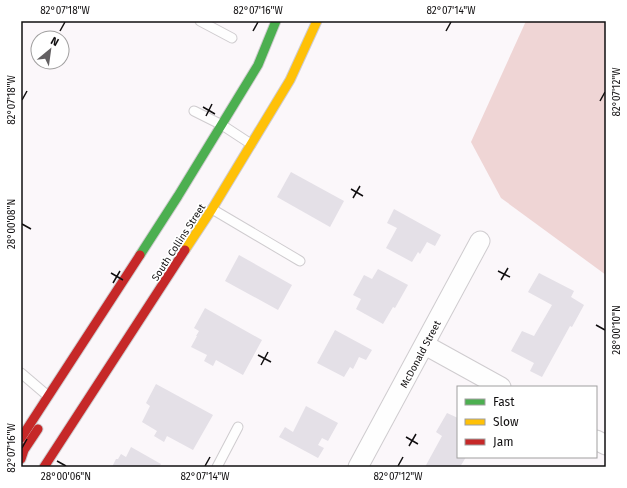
<svg xmlns="http://www.w3.org/2000/svg" width="627" height="488" font-family="'Fira Sans',sans-serif">
	<style>
		.green { fill: #efd5d5 }
		.building { fill: #e4e0e7 }
		.lines { fill: none; stroke-linecap: round; stroke-linejoin: round }
		.lane-casing { stroke: #cfcccf; stroke-width: 11 }
		.street-casing { stroke: #cfcccf; stroke-width: 21 }
		.fast-casing { stroke: #cfcccf; stroke-width: 11 }
		.slow-casing { stroke: #cfcccf; stroke-width: 11 }
		.jam-casing { stroke: #cfcccf; stroke-width: 11 }
		.lane { stroke: #fefefe; stroke-width: 9 }
		.street { stroke: #fefefe; stroke-width: 19 }
		.fast { stroke: #4caf50; stroke-width: 9 }
		.slow { stroke: #ffc107; stroke-width: 9 }
		.jam { stroke: #c62828; stroke-width: 9 }
		.ticks { fill: none; stroke: #110f10; stroke-width: 1.5 }
		.labels { text-anchor: middle; stroke-width: 3.5; stroke-linejoin: round; paint-order: stroke }
		.street-label { font-size: 10px; fill: #110f10; stroke: #fff }
		.neatline { fill: none; stroke: #110f10; stroke-width: 1.5 }
		.ticks-label { font-size: 10px; text-anchor: middle; fill: #110f10 }
	</style>
	<rect width="100%" height="100%" fill="#fbf7fa"/>
	<!-- green -->
	<polygon class="green" points="526,21 606,21 606,275 501,198 471,142"/>
	<!-- building -->
	<g class="building">
		<polygon points="291,172 344,201 330,227 277,197"/>
		<polygon points="394,209 441,235 435,246 427,242 420,254 418,252 412,262 386,248 397,228 387,223"/>
		<polygon points="239,255 292,285 278,310 225,281"/>
		<polygon points="378,269 408,285 395,308 393,307 383,324 356,309 361,299 353,295 364,275 372,279"/>
		<polygon points="539,273 574,291 571,297 584,305 572,327 570,326 542,377 530,371 534,363 511,351 522,331 534,336 552,305 528,292"/>
		<polygon points="205,308 262,340 243,375 216,360 213,366 204,361 207,355 191,347 197,336 196,336 199,331 194,328"/>
		<polygon points="335,330 372,350 366,360 359,357 353,369 350,367 344,377 317,363"/>
		<polygon points="156,384 213,415 193,450 167,436 164,442 154,436 157,431 142,422 150,406 146,403"/>
		<polygon points="306,406 338,423 328,441 322,438 318,445 324,448 318,458 279,437 285,427 293,432"/>
		<polygon points="447,413 458,418 458,457 466,457 460,467 425,467 442,436 436,432"/>
		<polygon points="131,447 161,464 159,467 112,467 116,459 118,459 121,454 126,457"/>
	</g>
	<g class="lines">
		<defs>
			<g id="lane">
				<polyline points="200,21 232,38"/>
				<polyline points="194,111 222,125 251,144"/>
				<polyline points="212,209 300,261"/>
				<polyline points="21,373 48,396"/>
				<polyline points="217,467 238,427"/>
			</g>
			<g id="street">
				<polyline points="425,345 501,387"/>
				<polyline points="596,440 606,445"/>
				<polyline points="358,467 480,241"/>
			</g>
			<polyline id="fast" points="140,255 178,196 258,65 276,21"/>
			<polyline id="slow" points="185,250 212,209 290,80 317,21"/>
			<g id="jam">
				<polyline points="21,438 140,255"/>
				<polyline points="21,459 24,450 38,429"/>
				<polyline points="44,467 185,250"/>
			</g>
		</defs>
		<!-- lane casing -->
		<use href="#lane" class="lane-casing"/>
		<!-- street casing -->
		<use href="#street" class="street-casing"/>
		<!-- fast casing -->
		<use href="#fast" class="fast-casing"/>
		<!-- slow casing -->
		<use href="#slow" class="slow-casing"/>
		<!-- jam casing -->
		<use href="#jam" class="jam-casing"/>
		<!-- lane -->
		<use href="#lane" class="lane"/>
		<!-- street -->
		<use href="#street" class="street"/>
		<!-- fast -->
		<use href="#fast" class="fast"/>
		<!-- slow -->
		<use href="#slow" class="slow"/>
		<!-- jam -->
		<use href="#jam" class="jam"/>
	</g>
	<!-- ticks -->
	<path class="ticks" d="M60,31L65,22M253,31L258,22M446,31L451,22M22,100L27,91M600,101L605,92M203,107L215,114M206,116L212,104M351,189L363,196M353,198L360,186M22,224L31,229M498,271L510,277M111,273L123,280M501,280L508,268M113,283L120,271M596,325L605,330M258,355L271,362M261,365L268,352M406,437L418,444M409,446L416,434M22,448L27,439M57,461L66,466M205,466L210,457M398,466L403,457"/>
	<g class="labels">
		<!-- street labels -->
		<g class="street-label">
			<text transform="translate(178 242) rotate(-57)" y="4">South Collins Street</text>
			<text transform="translate(420 354) rotate(-62)" y="4">McDonald Street</text>
		</g>
	</g>
	<!-- border -->
	<rect width="627" height="488" fill="none" stroke="#ffffff" stroke-width="44"/>
	<!-- legend -->
	<rect x="457" y="386" width="140" height="72" fill="#ffffff" stroke="#a09f9f"/>
	<rect x="465" y="399" width="20" height="6" fill="#4caf50" stroke="#a09f9f"/>
	<text x="493" y="406" font-size="12" fill="#110f10">Fast</text>
	<rect x="465" y="419" width="20" height="6" fill="#ffc107" stroke="#a09f9f"/>
	<text x="493" y="426" font-size="12" fill="#110f10">Slow</text>
	<rect x="465" y="439" width="20" height="6" fill="#c62828" stroke="#a09f9f"/>
	<text x="493" y="446" font-size="12" fill="#110f10">Jam</text>
	<!-- north arrow -->
	<g transform="translate(50 50) rotate(29)"><circle r="19" fill="#ffffff" stroke="#a09f9f"/>
	<path d="M0-3L7 15L0 10L-7 15Z" fill="#636062"/>
	<text y="-6" font-size="11" font-weight="bold" text-anchor="middle" fill="#110f10">N</text>
	</g>
	<rect x="22" y="22" width="583" height="444" class="neatline"/>
	<g class="ticks-label">
		<text x="65" y="14">82°07'18"W</text>
		<text x="258" y="14">82°07'16"W</text>
		<text x="451" y="14">82°07'14"W</text>
		<text transform="translate(616 92) rotate(-90)" y="4">82°07'12"W</text>
		<text transform="translate(11 100) rotate(-90)" y="4">82°07'18"W</text>
		<text transform="translate(11 224) rotate(-90)" y="4">28°00'08"N</text>
		<text transform="translate(616 330) rotate(-90)" y="4">28°00'10"N</text>
		<text transform="translate(11 448) rotate(-90)" y="4">82°07'16"W</text>
		<text x="66" y="480">28°00'06"N</text>
		<text x="205" y="480">82°07'14"W</text>
		<text x="398" y="480">82°07'12"W</text>
	</g>
</svg>
